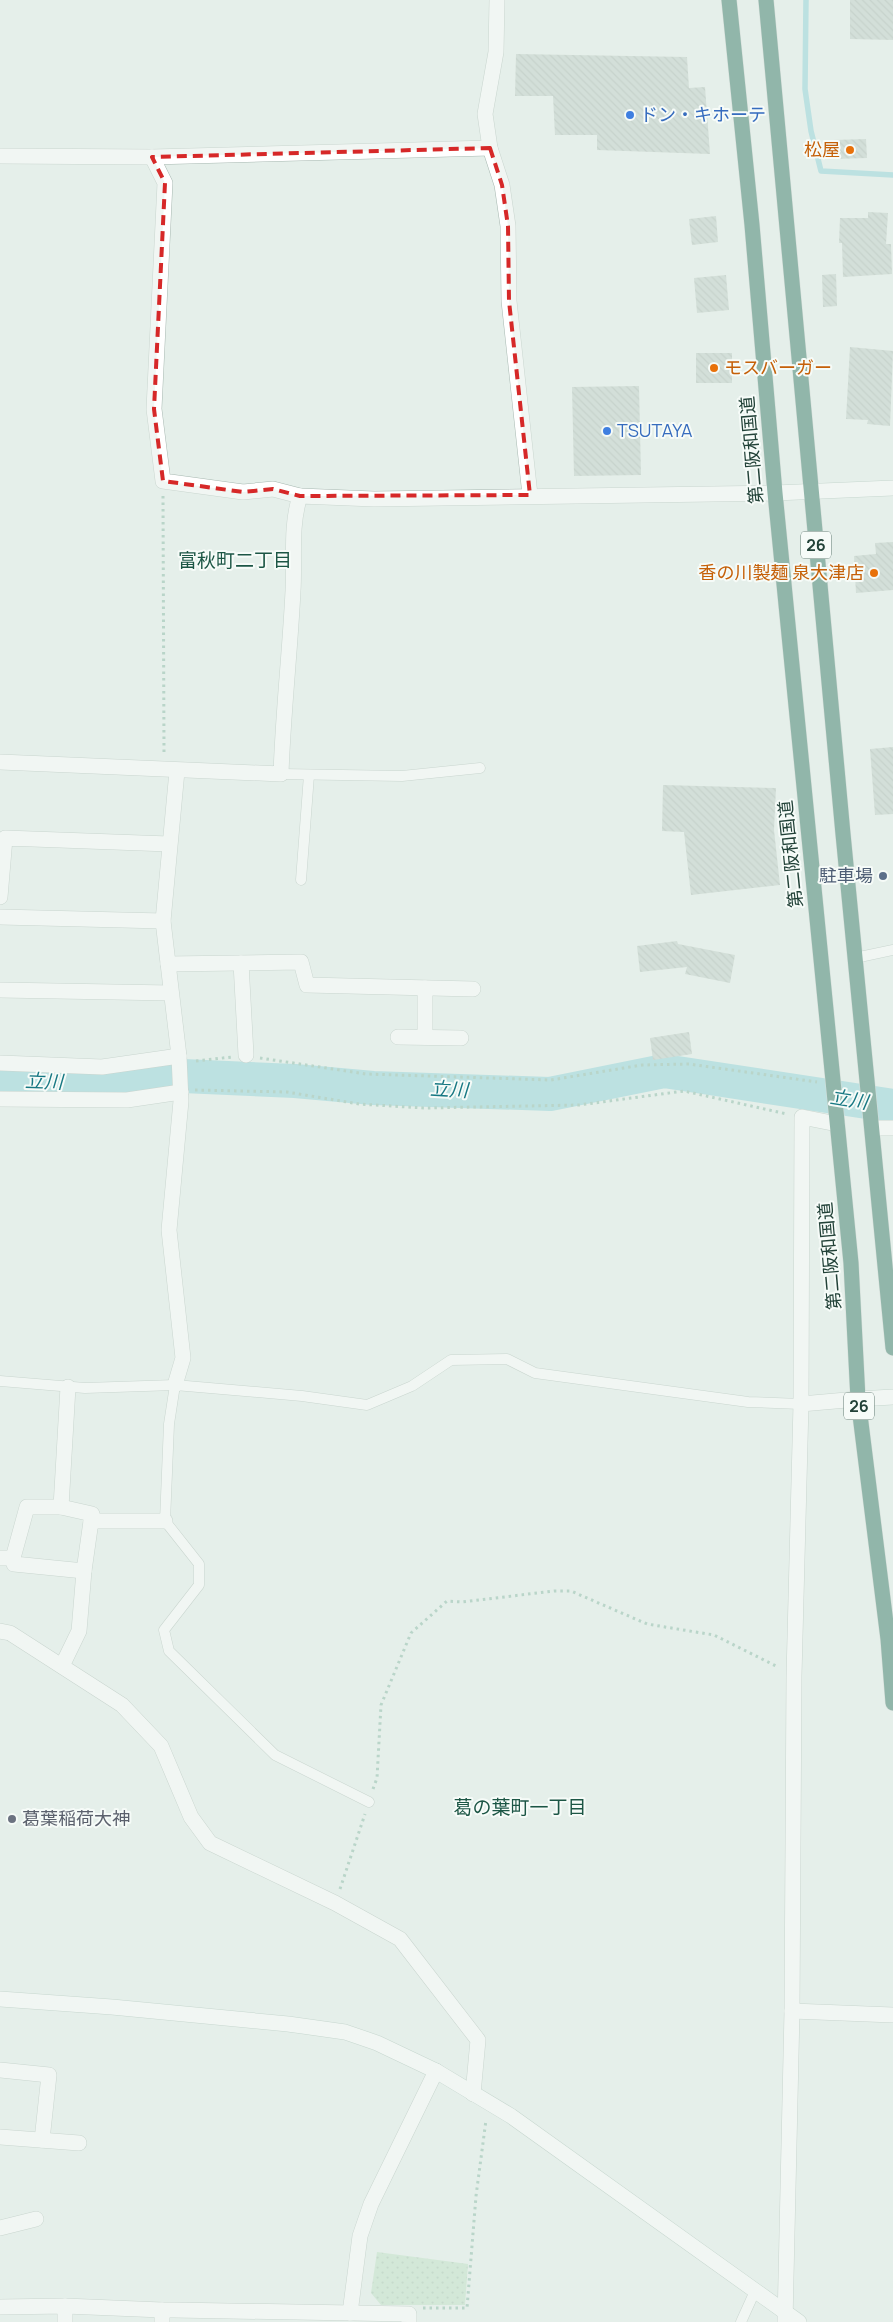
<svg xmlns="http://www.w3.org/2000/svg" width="893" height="2322" font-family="Manrope,'Noto Sans JP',sans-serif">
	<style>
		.grass { fill: url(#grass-dots) }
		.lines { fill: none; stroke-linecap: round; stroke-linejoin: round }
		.stream { stroke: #8ad0d7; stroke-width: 5.5 }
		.river { stroke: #8ad0d7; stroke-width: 34 }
		.building { fill: url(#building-back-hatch) }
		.lane-casing { stroke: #a7b8b1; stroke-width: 11 }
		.street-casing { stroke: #a7b8b1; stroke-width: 16 }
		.secondary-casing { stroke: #a2bbb1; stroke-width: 16 }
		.highway-casing { stroke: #c1cac7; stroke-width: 16 }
		.path { stroke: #83b5a2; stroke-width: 3; stroke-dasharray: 2.5 4; stroke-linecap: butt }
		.lane { stroke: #fff; stroke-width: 10 }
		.street { stroke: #fff; stroke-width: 15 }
		.secondary { stroke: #fff; stroke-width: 15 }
		.highway { stroke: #2c715e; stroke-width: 15 }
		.marked { fill: none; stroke: #d62828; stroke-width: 4; stroke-dasharray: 10 6; stroke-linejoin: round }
		.shop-dot { fill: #3f7fe0; stroke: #f6fbf8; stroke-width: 2 }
		.food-dot { fill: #e8710a; stroke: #f6fbf8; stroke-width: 2 }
		.service-dot { fill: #5c6f8a; stroke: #f6fbf8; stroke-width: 2 }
		.worship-dot { fill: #6b7280; stroke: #f6fbf8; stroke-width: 2 }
		.labels { text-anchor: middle; stroke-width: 4; stroke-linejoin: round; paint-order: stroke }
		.shield { fill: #f6fbf8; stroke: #627a72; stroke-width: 1 }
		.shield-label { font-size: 16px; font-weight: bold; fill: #224238 }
		.shop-label { font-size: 18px; fill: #366cbe; stroke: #f6fbf8; text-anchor: start }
		.food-label { font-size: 18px; fill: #c56008; stroke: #f6fbf8; text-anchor: end }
		.street-label { font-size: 18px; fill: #224238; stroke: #f6fbf8 }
		.service-label { font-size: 18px; fill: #4e5e75; stroke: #f6fbf8; text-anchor: end }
		.worship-label { font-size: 18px; fill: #5b616d; stroke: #f6fbf8; text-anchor: start }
		.neighbourhood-label { font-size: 19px; fill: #1c5645; stroke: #f6fbf8 }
		.water-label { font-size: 19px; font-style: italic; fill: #177883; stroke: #f6fbf8 }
	</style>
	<defs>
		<pattern id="grass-dots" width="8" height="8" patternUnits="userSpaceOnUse" patternTransform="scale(1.25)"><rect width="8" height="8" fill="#bce1c4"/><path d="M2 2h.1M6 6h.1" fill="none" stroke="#a1c2a9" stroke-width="1.8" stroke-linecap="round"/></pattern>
		<pattern id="building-back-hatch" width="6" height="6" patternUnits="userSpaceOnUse" patternTransform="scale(1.25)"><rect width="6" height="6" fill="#bdcdc5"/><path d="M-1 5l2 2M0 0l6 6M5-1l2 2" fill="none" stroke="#a2b1aa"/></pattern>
	</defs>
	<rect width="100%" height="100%" fill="#e5efea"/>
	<!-- grass -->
	<polygon class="grass" points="377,2252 468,2264 465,2305 381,2305 371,2293"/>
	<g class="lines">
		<!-- stream -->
		<polyline class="stream" points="806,0 805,89 811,131 821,171 893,175"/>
		<!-- river -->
		<polyline class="river" points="0,1079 130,1083 183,1076 295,1081 373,1088 550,1094 664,1071 893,1106"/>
	</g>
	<!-- building -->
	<g class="building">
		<polygon points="850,0 893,0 893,40 850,39"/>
		<polygon points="516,54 687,57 689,88 705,87 710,154 597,150 597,135 555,135 553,96 515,96"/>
		<polygon points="866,139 867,158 833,159 833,140"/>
		<polygon points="868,212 888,213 886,244 891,244 892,274 843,277 842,243 839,243 840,218 868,218"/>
		<polygon points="716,216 718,242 692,245 689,219"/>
		<polygon points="836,274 837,306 823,307 822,275"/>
		<polygon points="726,275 729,310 697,313 694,278"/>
		<polygon points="850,347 893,351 890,426 867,424 868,420 846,419"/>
		<rect x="696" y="353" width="36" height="30"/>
		<polygon points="639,386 641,475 574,476 572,387"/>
		<polygon points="893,542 893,590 856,593 854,556 876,554 875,543"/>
		<polygon points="893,747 893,814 875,815 870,749"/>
		<polygon points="663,785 776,788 774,830 780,885 691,895 684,832 662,831"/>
		<polygon points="677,941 678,944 735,955 730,983 685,974 687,967 640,972 637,946"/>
		<polygon points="689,1032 692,1054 653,1060 650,1038"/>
	</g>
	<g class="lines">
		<defs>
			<g id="lane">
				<polyline points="281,774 402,776 480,768"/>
				<polyline points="301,880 309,775"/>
				<polyline points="855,958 893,950"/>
				<polyline points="0,1381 85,1388 175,1385 302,1396 367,1405 412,1386 451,1360 507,1359 535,1373 748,1402 801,1404"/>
				<polyline points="175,1385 169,1424 165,1521 199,1564 199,1585 164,1630 169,1651 275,1755 369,1802"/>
				<polyline points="741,2322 755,2291"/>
			</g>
			<g id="street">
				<polyline points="497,0 496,52 485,114 490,148 502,185 508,226 509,301 530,495"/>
				<polyline points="0,156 152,157 490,148"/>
				<polyline points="152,157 165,183 154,409 163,481 243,492 273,489 300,496"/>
				<path d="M0,762L281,774C283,713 290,652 293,591C295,559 290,527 300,496L374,499L775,493"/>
				<polyline points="0,897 5,838 169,844"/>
				<polyline points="0,917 163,921"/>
				<polyline points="241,963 246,1055"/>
				<polyline points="168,964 301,962 307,985 473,989"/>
				<polyline points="425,988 425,1037"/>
				<polyline points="0,990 171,993"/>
				<polyline points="398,1037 461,1038"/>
				<polyline points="0,1063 102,1067 179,1056"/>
				<polyline points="0,1099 127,1100 181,1092"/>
				<polyline points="872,1128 893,1128"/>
				<polyline points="175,1385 183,1358 169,1230 181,1101 179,1056 163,921 177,771"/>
				<polyline points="801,1404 802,1117 837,1124"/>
				<polyline points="91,1521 165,1521"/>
				<polyline points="0,1558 13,1558 27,1507 61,1507 68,1387"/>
				<polyline points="13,1558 14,1564 84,1571 92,1514 61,1507"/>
				<polyline points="0,1631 10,1633 122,1705 161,1746 191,1817 210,1843 335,1903 400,1939 478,2040 473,2094"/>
				<polyline points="62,1666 79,1631 84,1571"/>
				<polyline points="792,2011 893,2015"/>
				<polyline points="0,2070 49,2075 42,2140"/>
				<polyline points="0,2137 79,2143"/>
				<polyline points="0,2228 36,2219"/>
				<polyline points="65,2306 162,2310"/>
				<polyline points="0,2307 65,2306 65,2322"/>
				<polyline points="350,2313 360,2236 371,2204 436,2071"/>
				<polyline points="162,2322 162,2310 174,2310 409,2314 409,2322"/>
				<polyline points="785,2322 792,2011 794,1676 801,1404 858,1399"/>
			</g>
			<g id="secondary">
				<polyline points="775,493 893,488"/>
				<polyline points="858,1399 893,1397"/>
				<polyline points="0,1999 112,2007 288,2024 345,2032 377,2043 436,2071 511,2116 799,2322"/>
			</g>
			<g id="highway">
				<polyline points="729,0 752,225 775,493 851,1263 858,1399 888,1639 893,1703"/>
				<polyline points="766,0 843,834 893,1348"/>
			</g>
		</defs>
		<!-- lane casing -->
		<use href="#lane" class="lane-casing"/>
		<!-- street casing -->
		<use href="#street" class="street-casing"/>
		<!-- secondary casing -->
		<use href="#secondary" class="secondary-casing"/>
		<!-- highway casing -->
		<use href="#highway" class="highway-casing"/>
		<!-- path -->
		<g class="path">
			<polyline points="163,496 164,752"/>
			<polyline points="260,1058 366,1074 551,1080 642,1065 689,1064 817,1082"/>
			<polyline points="196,1061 232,1057"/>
			<polyline points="195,1090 287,1092 359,1104 424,1108 579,1105 684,1091 787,1114"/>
			<polyline points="373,1789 377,1778 381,1705 411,1633 447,1601 462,1602 554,1591 571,1591 647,1624 714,1635 778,1667"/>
			<polyline points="340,1889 365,1814"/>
			<polyline points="423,2308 467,2308 476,2196 486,2120"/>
		</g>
		<!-- lane -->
		<use href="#lane" class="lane"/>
		<!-- street -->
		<use href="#street" class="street"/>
		<!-- secondary -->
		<use href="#secondary" class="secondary"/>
		<!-- highway -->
		<use href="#highway" class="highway"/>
	</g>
	<!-- marked area -->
	<path d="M0 0H893V2322H0ZM490,148L502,185L508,226L509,301L530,495L300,496L273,489L243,492L163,481L154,409L165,183L152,157Z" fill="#e5efea" fill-opacity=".55" fill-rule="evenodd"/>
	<path class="marked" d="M490,148L502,185L508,226L509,301L530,495L300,496L273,489L243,492L163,481L154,409L165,183L152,157Z"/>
	<!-- markers -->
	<g class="shop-dot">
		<circle cx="630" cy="115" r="5"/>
		<circle cx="607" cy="431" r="5"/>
	</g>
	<g class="food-dot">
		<circle cx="850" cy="150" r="5"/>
		<circle cx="714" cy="368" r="5"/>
		<circle cx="874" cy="573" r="5"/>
	</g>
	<circle class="service-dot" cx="883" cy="876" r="5"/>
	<circle class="worship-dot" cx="12" cy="1819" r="5"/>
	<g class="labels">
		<!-- shield labels -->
		<g class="shield">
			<rect x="801" y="531.5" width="30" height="27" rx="4"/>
			<rect x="844" y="1392.5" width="30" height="27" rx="4"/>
		</g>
		<g class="shield-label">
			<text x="816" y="551">26</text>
			<text x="859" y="1412">26</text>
		</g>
		<!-- shop labels -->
		<g class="shop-label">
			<text x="640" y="121">ドン・キホーテ</text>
			<text x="617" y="437">TSUTAYA</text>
		</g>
		<!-- food labels -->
		<g class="food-label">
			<text x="840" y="156">松屋</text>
			<text x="724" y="374" text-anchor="start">モスバーガー</text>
			<text x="864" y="579">香の川製麺 泉大津店</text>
		</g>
		<!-- street labels -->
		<g class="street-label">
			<text transform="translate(752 450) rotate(-95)" y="6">第二阪和国道</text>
			<text transform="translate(791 854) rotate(-96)" y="6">第二阪和国道</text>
			<text transform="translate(830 1256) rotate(-95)" y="6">第二阪和国道</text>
		</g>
		<!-- service labels -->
		<g class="service-label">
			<text x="873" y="882">駐車場</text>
		</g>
		<!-- worship labels -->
		<g class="worship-label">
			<text x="22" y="1825">葛葉稲荷大神</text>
		</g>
		<!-- neighbourhood labels -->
		<g class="neighbourhood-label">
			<text x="235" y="567">富秋町二丁目</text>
			<text x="520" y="1814">葛の葉町一丁目</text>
		</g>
		<!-- water labels -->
		<g class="water-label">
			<text transform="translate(44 1081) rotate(2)" y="7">立川</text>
			<text transform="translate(449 1089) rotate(3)" y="7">立川</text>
			<text transform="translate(849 1099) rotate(9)" y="7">立川</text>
		</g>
	</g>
</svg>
